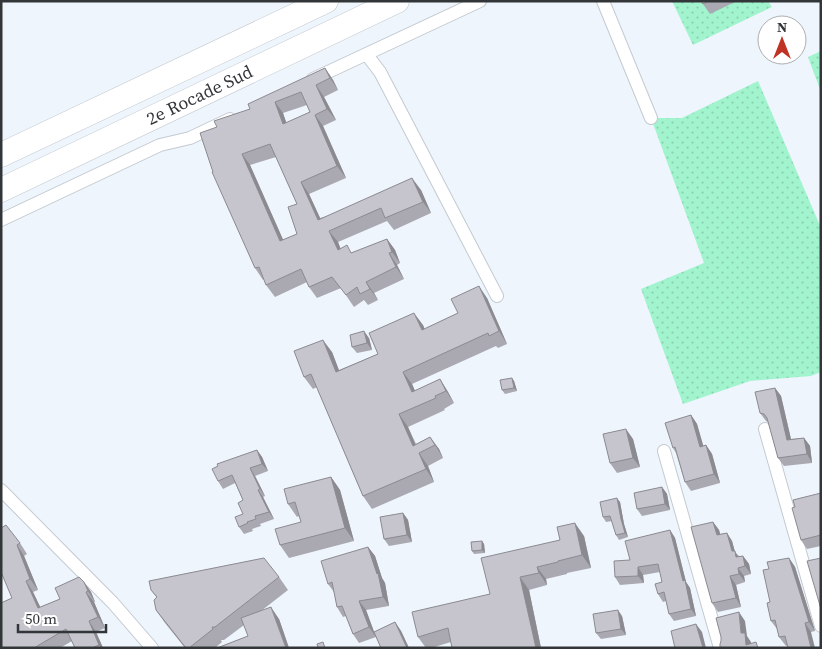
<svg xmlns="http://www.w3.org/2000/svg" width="822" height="649" font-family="'Source Serif 4',serif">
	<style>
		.grass { fill: url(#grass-dots) }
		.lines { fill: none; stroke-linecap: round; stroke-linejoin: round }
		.minor-casing { stroke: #c4cad1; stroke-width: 14 }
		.motorway-casing { stroke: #c4cad1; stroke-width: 25 }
		.minor { stroke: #fff; stroke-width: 12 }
		.motorway { stroke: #fff; stroke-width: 24 }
		.wall { fill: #aaa9b1; fill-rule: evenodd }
		.shaded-wall { fill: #8b8a90 }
		.building { fill: #c6c5ce; stroke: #8b8a90; fill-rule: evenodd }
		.labels { text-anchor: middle; stroke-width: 4.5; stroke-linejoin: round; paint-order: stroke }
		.street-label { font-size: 18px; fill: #333639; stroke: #fff }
	</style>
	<defs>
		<pattern id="grass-dots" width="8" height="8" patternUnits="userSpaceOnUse" patternTransform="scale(1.25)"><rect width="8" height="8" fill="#a1f4ce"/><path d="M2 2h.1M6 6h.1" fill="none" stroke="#8bd2b2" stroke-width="1.8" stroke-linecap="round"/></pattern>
	</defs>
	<rect width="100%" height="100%" fill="#eef5fc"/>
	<!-- grass -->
	<g class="grass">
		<polygon points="672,1 768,1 772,7 693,45"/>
		<polygon points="821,51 821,92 808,57"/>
		<polygon points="758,81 821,228 821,372 811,376 750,381 683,404 641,289 704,263 651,118 682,118"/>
	</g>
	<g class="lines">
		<defs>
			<g id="minor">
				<polyline points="603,1 651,118"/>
				<polyline points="367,55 380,72 497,296"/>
				<polyline points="313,79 480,1"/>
				<polyline points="1,220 160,145 190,138 230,119"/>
				<polyline points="765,429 821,626"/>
				<polyline points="664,451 720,648"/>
				<polyline points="1,490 113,603 152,648"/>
			</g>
			<g id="motorway">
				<polyline points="1,155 326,1"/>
				<path id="s1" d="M1,190L397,1"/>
			</g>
		</defs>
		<!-- minor casing -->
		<use href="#minor" class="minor-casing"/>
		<!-- motorway casing -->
		<use href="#motorway" class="motorway-casing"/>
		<!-- minor -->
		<use href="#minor" class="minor"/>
		<!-- motorway -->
		<use href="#motorway" class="motorway"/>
	</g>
	<!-- wall -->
	<g class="wall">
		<polygon points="701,1 735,1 735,2 710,14"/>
		<path d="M325,68L333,80L338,90L324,97L336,120L323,126L346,178L309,194L320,218L421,190L431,213L394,230L387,221L338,242L340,249L352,253L387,239L395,250L400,263L397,265L404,279L374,293L378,300L368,305L364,300L354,307L341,288L317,298L309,287L307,282L275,297L266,285L264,279L263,280L255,268L213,172L217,127ZM307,105L310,112L286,123L283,113ZM276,157L297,204V234L283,240L250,165Z"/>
		<polygon points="487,298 507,344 498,348 496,346 412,384 415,391 440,379 448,392 454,403 444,409 445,410 408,427 416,444 430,437 439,449 443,458 428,466 434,482 372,509 363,496 317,387 313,389 304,377 332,352 339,370 378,354 423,325 424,329 458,313"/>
		<polygon points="369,338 372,350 357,353 352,347"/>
		<polygon points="512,378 514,381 517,391 505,394 502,390"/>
		<polygon points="775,388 781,396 791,439 804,438 810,446 812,463 784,466 778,458 768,422 766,421 760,413"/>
		<polygon points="691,415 697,424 703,446 706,445 712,454 720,483 691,491 685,482 676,453 673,448"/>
		<polygon points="633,439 640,467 617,473 610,463"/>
		<polygon points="257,450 262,457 268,471 255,476 265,496 263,497 274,519 260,524 261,526 252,529 253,531 244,534 239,527 243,514 243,500 235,483 223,489 218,481 218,466"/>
		<polygon points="331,477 340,490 354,541 289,558 280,545 301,522 299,516 297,517 288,504"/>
		<polygon points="662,487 667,494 670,510 642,516 637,509"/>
		<polygon points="821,493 821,546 807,549 801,540 795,507"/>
		<polygon points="620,502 624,524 628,537 619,540 616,535 612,521 606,522 603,517"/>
		<polygon points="403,513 408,520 412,542 389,546 384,539"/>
		<polygon points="713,522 719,530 720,534 727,533 732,541 735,552 739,556 743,556 749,564 751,574 744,576 745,582 736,585 741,607 718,612 712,603"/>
		<polygon points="1,528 20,543 27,554 24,556 38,590 33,592 40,607 60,599 79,577 91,592 95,602 94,602 105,628 96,632 103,648 75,648 72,641 60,648 1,648 12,598"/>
		<polygon points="670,530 675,538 686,582 690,588 696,616 674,621 669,614 666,601 663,602 658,594 662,582 660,572 643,575 644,583 620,585 615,577 630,560"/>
		<polygon points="584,536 591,568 567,573 567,574 546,579 547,585 529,590 541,648 452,648 451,642 431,648 426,648 418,637 490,594"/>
		<polygon points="482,541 484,544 485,553 474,554 472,551"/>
		<polygon points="368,547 375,556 382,578 385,583 389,606 366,610 374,632 395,622 401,631 409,648 381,648 376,637 359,643 353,634 346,616 343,617 337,607 334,592 328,584"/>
		<polygon points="789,558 795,567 815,631 811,632 786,646 779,637 777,629 771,621 770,602 769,569"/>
		<polygon points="279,577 288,590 261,611 279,619 289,648 217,648 248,636 244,625 224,640 221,640 222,642 215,648 185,648 165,623 156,610 157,598 151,590"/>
		<polygon points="622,616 626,635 601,639 596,633"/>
	</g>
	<!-- shaded-wall -->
	<g class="shaded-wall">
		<polygon points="325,68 333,80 338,90 330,78"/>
		<polygon points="316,85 324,97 336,120 327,109"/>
		<polygon points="275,102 283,113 291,136 283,124"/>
		<polygon points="315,115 323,126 346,178 337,166"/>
		<polygon points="242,154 250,165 289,253 280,241"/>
		<polygon points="412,178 421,190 431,213 423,202"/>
		<polygon points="301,182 309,194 326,231 318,220"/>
		<polygon points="329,231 338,242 346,262 338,250"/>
		<polygon points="387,239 395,250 400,263 392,252"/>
		<polygon points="389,253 397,265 404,279 396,267"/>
		<polygon points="366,282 374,293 378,300 370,289"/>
		<polygon points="479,286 487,298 507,344 499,331"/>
		<polygon points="414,313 423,325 430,342 422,330"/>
		<polygon points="364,331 369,338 372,350 367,343"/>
		<polygon points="323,340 332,352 344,384 336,372"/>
		<polygon points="403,372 412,384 421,405 412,392"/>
		<polygon points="512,378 514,381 517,391 514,388"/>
		<polygon points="440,379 448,392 454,403 446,391"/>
		<polygon points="775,388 781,396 793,448 787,440"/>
		<polygon points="399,414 408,427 419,453 428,466 434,482 426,469 413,446"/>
		<polygon points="691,415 697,424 706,455 700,447"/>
		<polygon points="626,429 633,439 640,467 633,458"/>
		<polygon points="430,437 439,449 443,458 435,445"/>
		<polygon points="804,438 810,446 812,463 807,454"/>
		<polygon points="706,445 712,454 720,483 714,474"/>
		<polygon points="257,450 262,457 268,471 262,464"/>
		<polygon points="250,468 255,476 265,496 260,489"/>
		<polygon points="331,477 340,490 354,541 345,528"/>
		<polygon points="662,487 667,494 670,510 665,504"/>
		<polygon points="258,490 263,497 274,519 269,512"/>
		<polygon points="617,498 620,502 624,524 628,537 625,533 621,519"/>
		<polygon points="403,513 408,520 412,542 407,535"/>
		<polygon points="713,522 719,530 723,544 717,535"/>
		<polygon points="575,523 584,536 591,568 582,555"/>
		<polygon points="670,530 675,538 686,582 690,588 696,616 691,609 683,581"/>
		<polygon points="727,533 732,541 735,552 740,559 742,565 732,551"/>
		<polygon points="482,541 484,544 485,553 482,550"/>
		<polygon points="17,545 24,556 38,590 30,579"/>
		<polygon points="368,547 375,556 382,578 385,583 389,606 383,597 377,574"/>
		<polygon points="743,556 749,564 751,574 745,566"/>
		<polygon points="789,558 795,567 815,631 809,622"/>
		<polygon points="537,567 546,579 547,585 539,573"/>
		<polygon points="638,567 643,575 644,583 638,576"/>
		<polygon points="738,568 744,576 745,582 739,574"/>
		<polygon points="730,576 736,585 741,607 736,598"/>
		<polygon points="520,577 529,590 541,648 536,648"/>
		<polygon points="26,581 33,592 46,619 38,608"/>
		<polygon points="84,582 91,592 95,602 88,591"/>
		<polygon points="86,592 94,602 105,628 98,617"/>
		<polygon points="359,601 366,610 376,637 369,627"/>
		<polygon points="271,607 279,619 289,648 286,648"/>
		<polygon points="618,610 622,616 626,635 621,629"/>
		<polygon points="739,612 745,621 747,636 751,642 752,648 746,645 741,633"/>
		<polygon points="89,621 96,632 103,648 101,648 99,645"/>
		<polygon points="395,622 401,631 409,648 407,648"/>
		<polygon points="805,623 811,632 815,648 811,648"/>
		<polygon points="696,624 702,632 706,648 703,648"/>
	</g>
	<!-- building -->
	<g class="building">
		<polygon points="701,1 709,1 703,4"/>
		<path d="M325,68L330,78L316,85L327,109L315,115L337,166L301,182L318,220L412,178L423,202L385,218L381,208L329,231L338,250L347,245L351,253L387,239L392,252L389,253L396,267L366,282L370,289L360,294L357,287L346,295L332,277L309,287L301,269L266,285L259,267L255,268L212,172H213L200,133L217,127L214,121L250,109L248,104ZM301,92L310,112L283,124L275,102ZM270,144L297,204L288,207L297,234L280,241L242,154Z"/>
		<polygon points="479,286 499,331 489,336 488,333 403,372 412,392 440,379 446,391 435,396 436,398 399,414 413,446 430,437 435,445 419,453 426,469 363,496 311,374 304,377 294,351 323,340 336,372 378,354 369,333 414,313 422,330 458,313 451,299"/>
		<polygon points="364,331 367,343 352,347 350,335"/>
		<polygon points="512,378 514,388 502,390 500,380"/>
		<polygon points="775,388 787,440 804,438 807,454 778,458 767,418 764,414 760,413 755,392"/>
		<polygon points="691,415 700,447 706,445 714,474 685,482 675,447 673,448 665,423"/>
		<polygon points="626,429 633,458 610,463 603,434"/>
		<polygon points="257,450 262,464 250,468 260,489 258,490 269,512 255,516 256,519 247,522 248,523 239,527 235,517 243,514 238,503 243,500 232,475 218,481 212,469 218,466 217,464"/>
		<polygon points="331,477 345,528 280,545 275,529 301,522 295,502 288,504 284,489"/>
		<polygon points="662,487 665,504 637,509 634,493"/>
		<polygon points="821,493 821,535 801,540 792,508 795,507 793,500"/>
		<polygon points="617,498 621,519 625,533 616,535 610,516 603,517 600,502"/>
		<polygon points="403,513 407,535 384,539 380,517"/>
		<polygon points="713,522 717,535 727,533 732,551 735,551 736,557 743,556 745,566 738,568 739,574 730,576 736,598 712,603 691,527"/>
		<polygon points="575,523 582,555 558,561 558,562 537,567 539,573 520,577 536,648 452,648 448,628 418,637 412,612 490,594 481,558 560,540 557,527"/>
		<polygon points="6,525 20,543 17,545 30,579 26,581 38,608 60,599 55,588 79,577 84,582 88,591 86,592 98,617 89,621 99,645 92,648 75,648 66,629 34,648 1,648 1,603 12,598 1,572 1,528"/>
		<polygon points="670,530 683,581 685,580 691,609 669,614 664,592 658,594 655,584 662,582 658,564 638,567 638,576 615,577 614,561 630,560 625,541"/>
		<polygon points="482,541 482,550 472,551 471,542"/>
		<polygon points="368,547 377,574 378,573 383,597 359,601 369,627 353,634 342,606 337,607 332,582 328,584 321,561"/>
		<polygon points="264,558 279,577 215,627 212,627 213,629 189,648 186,648 156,610 154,600 157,597 151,590 149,581"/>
		<polygon points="789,558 809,622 805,623 811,648 788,648 785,636 779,637 775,620 771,621 767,603 770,602 763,570 769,569 767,562"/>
		<polygon points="821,558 821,609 807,561"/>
		<polygon points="271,607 286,648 217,648 248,636 241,618"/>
		<polygon points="618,610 621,629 596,633 593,614"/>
		<polygon points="739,612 741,633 745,633 746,645 756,642 758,648 720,648 720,644 721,641 721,637 716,618"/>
		<polygon points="395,622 407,648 381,648 374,632"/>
		<polygon points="696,624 703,648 675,648 671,631"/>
		<polygon points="323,642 325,648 318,648 317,644"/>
	</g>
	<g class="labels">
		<!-- street labels -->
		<g class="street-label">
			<text dy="6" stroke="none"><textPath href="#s1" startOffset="220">2e Rocade Sud</textPath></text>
		</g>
	</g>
	<!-- border -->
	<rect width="822" height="649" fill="none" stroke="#333639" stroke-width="5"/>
	<!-- north arrow -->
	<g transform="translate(782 40)"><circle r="24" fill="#ffffff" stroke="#adafb0"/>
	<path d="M0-4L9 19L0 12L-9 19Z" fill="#bf3224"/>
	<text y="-8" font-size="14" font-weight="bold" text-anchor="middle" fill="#333639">N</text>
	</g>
	<!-- scale -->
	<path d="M18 624v8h88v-8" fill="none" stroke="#333639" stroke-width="2.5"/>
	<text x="25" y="624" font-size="15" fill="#333639" stroke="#ffffff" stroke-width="4" paint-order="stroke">50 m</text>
</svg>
